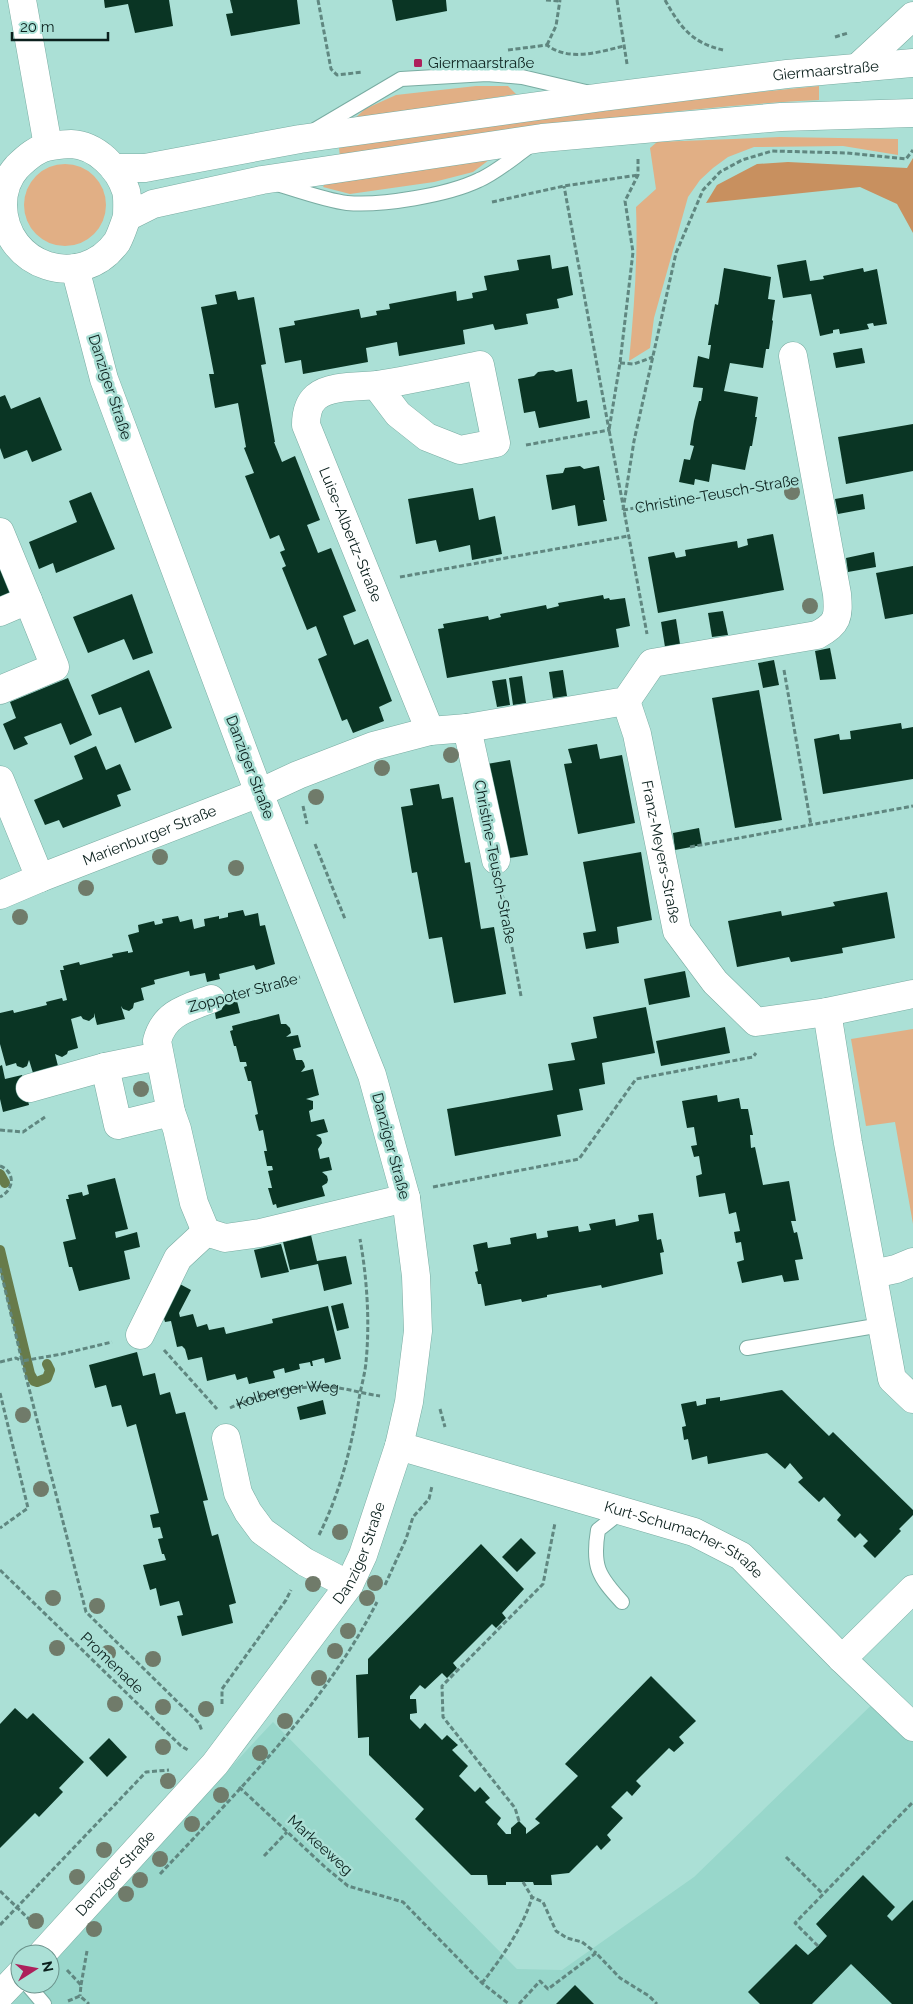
<svg xmlns="http://www.w3.org/2000/svg" width="913" height="2004" font-family="Raleway,sans-serif">
	<style>
		.built { fill: #98d7cb }
		.green { fill: #e1af85 }
		.forest { fill: #c8905f }
		.lines { fill: none; stroke-linecap: round; stroke-linejoin: round }
		.stream { stroke: #677b4a; stroke-width: 10 }
		.building { fill: #0a3524 }
		.lane-casing { stroke: #79aca2; stroke-width: 16 }
		.street-casing { stroke: #79aca2; stroke-width: 29 }
		.secondary-casing { stroke: #79aca2; stroke-width: 29 }
		.path { stroke: #608780; stroke-width: 3; stroke-dasharray: 5 2.5; stroke-linecap: butt }
		.lane { stroke: #fff; stroke-width: 14 }
		.street { stroke: #fff; stroke-width: 28 }
		.secondary { stroke: #fff; stroke-width: 28 }
		.tree { fill: #707b6a }
		.poi-dot { fill: #ad205b; stroke: #abe0d6; stroke-width: 2 }
		.labels { text-anchor: middle; stroke-width: 5; stroke-linejoin: round; paint-order: stroke }
		.poi-label { font-size: 15px; fill: #0b201d; stroke: #abe0d6; text-anchor: start }
		.street-label { font-size: 15px; fill: #0b201d; stroke: #abe0d6 }
	</style>
	<rect width="100%" height="100%" fill="#abe0d6"/>
	<!-- built -->
	<polygon class="built" points="889,1688 913,1713 913,2004 9,2004 28,1984 50,1984 50,1961 273,1722 517,1969 562,1970 694,1877"/>
	<!-- green -->
	<g class="green">
		<polygon points="476,86 508,86 516,94 352,121 365,109 396,95"/>
		<path d="M819,86V100C659,108 499,133 340,157L339,148L378,138L728,95Z"/>
		<path d="M780,137L898,139V155L843,146L754,147L728,157L713,168L700,180L688,197L654,318L650,348L629,361C634,310 638,258 636,207L656,189L650,148L657,142Z"/>
		<polygon points="493,157 473,172 434,182 350,194 323,187 326,181"/>
		<circle cx="65" cy="205" r="41"/>
		<polygon points="913,1029 913,1224 895,1122 866,1126 851,1039"/>
	</g>
	<!-- forest -->
	<polygon class="forest" points="913,158 913,233 897,204 860,187 706,203 717,185 757,164 788,162 907,168"/>
	<g class="lines">
		<!-- stream -->
		<g class="stream">
			<polyline points="0,1174 5,1183"/>
			<polyline points="0,1250 30,1374 34,1381 37,1382 47,1378 50,1370 47,1364"/>
		</g>
	</g>
	<!-- building -->
	<g class="building">
		<polygon points="104,0 169,0 173,26 135,33 128,4 105,8"/>
		<polygon points="230,0 297,0 300,24 231,36 226,14 233,13"/>
		<polygon points="392,0 446,0 447,11 396,21"/>
		<polygon points="550,255 552,269 568,266 573,295 557,299 559,308 526,314 528,324 495,330 493,324 463,330 465,344 399,356 397,342 366,348 368,362 303,374 301,360 285,363 279,328 295,325 294,321 359,309 361,318 377,315 376,311 390,309 389,304 456,291 457,301 473,298 472,293 487,290 484,276 519,270 517,260"/>
		<polygon points="806,260 810,281 824,279 823,276 863,268 864,272 877,269 887,324 874,326 873,323 867,324 869,329 840,334 839,329 833,330 833,333 820,336 811,294 783,298 777,265"/>
		<polygon points="724,268 771,277 768,299 775,300 772,320 773,321 769,349 766,349 763,368 730,363 724,391 758,397 755,417 757,417 752,446 750,446 745,470 712,464 709,482 695,479 694,485 679,482 684,459 690,460 694,446 690,445 694,421 699,401 701,401 703,388 693,387 698,356 709,359 711,345 708,345 715,304 718,305"/>
		<polygon points="236,291 238,300 254,297 266,364 261,365 275,442 274,442 282,462 295,456 320,520 307,525 318,553 331,548 356,611 343,616 354,645 368,639 392,701 379,707 384,721 353,733 347,719 342,721 318,659 327,655 316,626 307,630 282,568 286,566 280,552 285,550 279,535 270,539 245,476 254,473 244,448 246,447 238,403 215,408 209,374 214,374 201,307 217,304 215,295"/>
		<polygon points="862,348 865,363 836,368 833,353"/>
		<polygon points="572,369 577,402 587,400 590,418 539,428 535,411 524,413 518,379 534,376 538,372 553,370 556,372"/>
		<polygon points="5,395 11,409 40,397 62,450 32,462 27,450 4,459 0,448 0,397"/>
		<polygon points="913,424 913,471 846,484 838,437"/>
		<polygon points="580,466 584,469 599,466 605,500 603,500 607,521 578,526 575,505 552,510 546,475 563,473 565,468"/>
		<polygon points="473,488 479,520 495,516 502,554 472,560 470,545 439,552 436,540 416,544 408,499"/>
		<polygon points="91,492 115,549 56,573 53,563 39,569 29,542 77,522 69,501"/>
		<polygon points="863,494 865,509 838,514 835,499"/>
		<polygon points="773,534 784,590 658,613 648,557 674,552 676,558 686,556 685,550 737,541 738,548 748,545 747,539"/>
		<polygon points="874,552 876,567 848,572 846,558"/>
		<polygon points="0,553 17,592 0,599"/>
		<polygon points="913,566 913,614 885,619 876,573"/>
		<polygon points="132,594 153,653 133,660 124,639 88,653 73,617"/>
		<polygon points="603,595 604,599 609,598 610,600 625,598 630,626 616,629 619,647 447,678 438,629 444,628 443,624 488,616 489,620 501,617 500,614 546,605 547,609 559,606 558,603"/>
		<polygon points="723,611 728,635 712,637 708,613"/>
		<polygon points="676,619 680,644 665,647 661,622"/>
		<polygon points="830,648 836,679 820,680 815,651"/>
		<polygon points="774,660 779,685 763,688 758,663"/>
		<polygon points="149,670 172,728 135,743 121,707 99,715 91,695"/>
		<polygon points="563,670 567,696 553,698 549,672"/>
		<polygon points="522,676 526,703 513,705 509,678"/>
		<polygon points="68,678 92,735 70,745 61,723 24,737 28,744 14,750 3,724 16,718 10,702"/>
		<polygon points="506,679 510,705 497,707 492,681"/>
		<polygon points="759,690 782,820 735,828 712,698"/>
		<polygon points="901,723 902,729 913,727 913,779 823,794 814,739 839,734 840,740 851,739 850,731"/>
		<polygon points="597,744 600,759 622,755 635,823 578,834 564,764 572,763 568,749"/>
		<polygon points="96,746 106,770 120,764 131,790 117,795 121,806 63,828 59,820 45,825 34,800 83,779 74,756"/>
		<polygon points="510,760 528,855 504,859 487,764"/>
		<polygon points="439,784 442,799 453,797 465,863 470,862 481,929 494,927 506,994 454,1003 442,937 429,939 417,872 412,873 401,807 413,805 410,789"/>
		<polygon points="699,828 702,845 675,850 673,833"/>
		<polygon points="641,852 652,920 617,927 619,943 586,949 583,933 596,931 583,862"/>
		<polygon points="887,892 895,938 842,948 843,953 791,962 789,957 737,967 728,921 781,911 782,916 835,906 833,902"/>
		<polygon points="243,910 245,916 258,913 260,926 265,925 275,964 256,970 254,965 219,974 220,979 207,982 205,973 190,976 189,971 154,980 155,984 141,988 144,1000 134,1003 133,1008 129,1011 123,1009 121,1006 125,1019 97,1025 94,1013 94,1017 89,1021 83,1019 81,1016 71,1019 78,1048 68,1051 67,1054 62,1057 55,1054 58,1066 33,1073 29,1060 27,1066 23,1068 17,1066 16,1063 6,1066 0,1044 0,1013 13,1010 14,1013 47,1005 46,1002 62,998 63,1001 67,1000 60,970 64,970 63,966 79,962 80,965 113,957 112,954 128,951 128,953 133,952 128,935 139,932 138,925 154,921 155,925 160,924 163,923 162,919 178,916 180,922 192,919 194,929 205,926 204,919 219,916 219,919 228,917 228,913"/>
		<polygon points="685,971 690,997 649,1005 644,979"/>
		<polygon points="237,1001 240,1013 216,1019 214,1007"/>
		<polygon points="646,1007 655,1053 602,1063 605,1084 579,1089 583,1110 557,1115 561,1136 455,1156 447,1109 553,1090 548,1064 575,1060 571,1043 597,1038 593,1017"/>
		<polygon points="279,1014 281,1024 286,1024 290,1028 291,1033 286,1037 298,1035 301,1047 293,1049 296,1060 302,1060 304,1063 305,1067 301,1072 313,1069 319,1095 306,1099 313,1101 313,1109 309,1111 311,1122 324,1119 328,1132 316,1135 321,1138 322,1143 318,1149 320,1159 329,1157 332,1170 322,1172 327,1176 328,1180 327,1183 322,1186 325,1196 277,1208 276,1204 273,1205 268,1188 272,1188 268,1171 273,1170 272,1166 267,1166 264,1151 267,1151 263,1130 259,1131 255,1115 258,1114 251,1081 248,1081 244,1067 247,1066 246,1062 240,1062 236,1046 234,1046 230,1031 233,1030 232,1026"/>
		<polygon points="725,1027 730,1053 661,1066 656,1041"/>
		<polygon points="2,1065 5,1079 22,1075 29,1105 3,1112 0,1099 0,1066"/>
		<polygon points="717,1095 718,1102 739,1098 741,1109 748,1109 753,1135 750,1135 751,1148 755,1147 763,1185 789,1181 796,1221 791,1221 794,1233 797,1232 803,1259 795,1260 799,1280 784,1282 782,1275 742,1283 737,1262 744,1260 741,1242 736,1243 734,1232 740,1231 736,1212 729,1214 725,1193 699,1197 696,1176 702,1174 699,1156 694,1157 691,1146 697,1145 694,1127 687,1128 682,1101"/>
		<polygon points="115,1178 128,1229 115,1232 116,1238 137,1232 140,1247 124,1251 130,1279 79,1291 72,1267 69,1267 63,1242 76,1239 66,1199 69,1199 68,1195 82,1192 83,1196 89,1194 87,1185"/>
		<polygon points="653,1213 657,1240 661,1239 664,1252 660,1253 663,1274 602,1288 601,1285 547,1295 547,1297 522,1302 521,1299 485,1306 481,1284 478,1284 475,1272 478,1271 473,1245 487,1242 488,1248 511,1244 510,1238 536,1233 537,1239 548,1237 547,1231 578,1226 579,1232 591,1230 589,1224 615,1219 616,1226 639,1221 638,1215"/>
		<polygon points="311,1235 317,1261 346,1256 352,1284 324,1291 318,1264 290,1270 283,1242"/>
		<polygon points="281,1244 289,1272 261,1278 254,1250"/>
		<polygon points="178,1283 191,1290 179,1313 180,1317 193,1314 197,1327 207,1324 209,1330 224,1327 226,1334 273,1323 272,1319 328,1306 341,1359 325,1363 324,1358 312,1361 313,1366 311,1366 310,1362 299,1364 300,1369 285,1373 284,1368 273,1371 275,1378 249,1384 247,1377 237,1380 235,1374 207,1381 202,1357 188,1360 185,1349 182,1346 177,1347 171,1321 165,1322 162,1312"/>
		<polygon points="343,1303 349,1328 337,1331 331,1306"/>
		<polygon points="137,1352 143,1376 155,1373 160,1395 170,1392 176,1414 185,1412 208,1500 203,1501 212,1536 218,1534 236,1603 229,1605 233,1623 182,1636 177,1616 183,1615 179,1601 160,1606 156,1588 150,1590 143,1565 166,1560 164,1554 162,1554 158,1539 163,1538 160,1527 153,1528 150,1515 159,1513 136,1424 127,1427 121,1405 112,1407 106,1385 95,1388 89,1365"/>
		<polygon points="782,1390 829,1436 833,1432 913,1510 913,1515 899,1529 901,1531 875,1558 863,1546 868,1541 860,1533 855,1538 837,1520 841,1515 824,1497 819,1502 798,1482 803,1478 790,1463 785,1469 767,1453 708,1464 707,1456 692,1460 688,1439 684,1440 682,1427 686,1426 681,1404 696,1401 697,1406 706,1404 706,1399 720,1397 720,1401"/>
		<polygon points="323,1400 326,1414 300,1420 297,1407"/>
		<polygon points="521,1538 536,1553 517,1572 502,1557"/>
		<polygon points="481,1544 524,1589 502,1613 506,1618 496,1628 492,1624 453,1663 457,1668 447,1678 442,1673 425,1689 420,1685 410,1696 410,1699 416,1699 417,1713 410,1714 410,1719 420,1729 425,1723 442,1740 447,1735 458,1745 452,1750 468,1766 459,1776 475,1792 480,1787 490,1798 485,1802 501,1818 497,1824 506,1834 511,1834 511,1828 519,1821 526,1828 526,1834 540,1823 535,1819 578,1776 565,1764 651,1676 696,1721 679,1737 684,1743 674,1752 669,1748 636,1781 641,1786 632,1796 627,1791 611,1807 623,1818 607,1835 611,1840 601,1850 597,1845 569,1873 551,1875 552,1885 534,1885 533,1882 506,1882 506,1885 488,1885 487,1875 471,1875 415,1819 424,1809 369,1755 369,1737 358,1738 356,1675 368,1674 368,1659"/>
		<polygon points="15,1708 27,1719 33,1713 84,1762 59,1788 63,1792 39,1817 35,1813 0,1848 0,1724"/>
		<polygon points="109,1738 127,1757 107,1777 89,1758"/>
		<polygon points="863,1875 895,1907 887,1916 892,1921 913,1900 913,2004 892,2004 851,1964 812,2004 760,2004 748,1992 796,1944 808,1955 818,1946 827,1936 816,1924"/>
		<polygon points="575,1985 594,2004 556,2004"/>
	</g>
	<g class="lines">
		<defs>
			<g id="lane">
				<polyline points="313,131 401,79 487,74 522,77 586,92"/>
				<path d="M277,184C297,190 328,201 347,203C382,206 448,195 479,180C497,172 514,157 530,146"/>
				<polyline points="747,1348 881,1325"/>
				<path d="M622,1511L598,1530C592,1566 598,1576 622,1602"/>
				<polyline points="27,1984 44,2004"/>
			</g>
			<g id="street">
				<polyline points="22,0 48,146"/>
				<path id="s2" d="M376,385L398,414L427,437L460,450L496,443L480,365C446,372 411,380 377,385C360,387 330,385 316,397C308,404 306,415 306,425L430,731"/>
				<polyline points="0,532 28,600"/>
				<polyline points="0,612 28,600 55,667 0,690"/>
				<path id="s3" d="M626,701L637,734L677,931L715,982L756,1022L827,1012L848,1143L892,1379L913,1399"/>
				<polyline points="467,728 496,860"/>
				<polyline points="0,780 40,878"/>
				<path id="s4" d="M0,895L40,878L259,793L298,775L373,746L430,731L467,728L626,701L652,663L817,635C838,624 839,617 837,594L793,356"/>
				<path d="M211,999C187,1008 164,1013 157,1041L171,1112L177,1129L194,1203L206,1232L225,1238L260,1233L406,1198"/>
				<polyline points="827,1012 913,994"/>
				<polyline points="159,1056 105,1067 118,1125 171,1112"/>
				<polyline points="30,1088 105,1067"/>
				<polyline points="873,1274 896,1269 913,1262"/>
				<polyline points="140,1335 178,1258 206,1232"/>
				<polyline points="226,1438 238,1493 248,1512 262,1531 305,1562 349,1585"/>
				<path id="s5" d="M399,1446L694,1532L741,1556L842,1659L913,1727"/>
				<polyline points="842,1659 913,1589"/>
			</g>
			<g id="secondary">
				<polyline points="857,68 913,16"/>
				<path id="s6" d="M114,168H145L300,139L603,97L787,74L913,63"/>
				<path d="M127,217C127,209 128,198 126,191C119,168 96,145 71,144C65,144 58,145 52,146C38,147 26,158 17,167C8,177 3,191 3,205C4,267 81,292 117,242C121,235 124,225 127,217L153,204L262,180L542,138L781,117L913,113"/>
				<path id="s7" d="M42,1954L215,1764L349,1585L363,1555L399,1446L409,1402L418,1331L416,1276L406,1198L372,1075L259,793L104,379L75,268"/>
				<polyline points="0,1995 20,1974"/>
			</g>
		</defs>
		<!-- lane casing -->
		<use href="#lane" class="lane-casing"/>
		<!-- street casing -->
		<use href="#street" class="street-casing"/>
		<!-- secondary casing -->
		<use href="#secondary" class="secondary-casing"/>
		<!-- path -->
		<g class="path">
			<polyline points="318,0 331,69 337,75 363,72"/>
			<polyline points="546,0 560,1"/>
			<polyline points="617,0 627,64"/>
			<path d="M665,0C680,27 692,43 723,50"/>
			<polyline points="835,37 848,33"/>
			<polyline points="547,45 556,26 560,0"/>
			<path d="M508,50L547,45C569,62 599,52 624,46"/>
			<polyline points="638,159 638,175 625,201 633,252 620,363 609,430 647,634"/>
			<polyline points="492,202 564,186 638,175"/>
			<polyline points="620,363 634,364 653,357"/>
			<polyline points="526,445 609,430 564,186"/>
			<polyline points="623,510 634,441 676,253 703,190 720,172 742,160 772,151 847,153 906,159 913,150"/>
			<polyline points="623,510 785,482"/>
			<polyline points="400,577 628,536"/>
			<polyline points="784,670 811,825"/>
			<polyline points="303,806 307,824"/>
			<polyline points="315,844 345,919"/>
			<polyline points="690,847 913,806"/>
			<polyline points="501,888 521,996"/>
			<polyline points="241,992 300,977"/>
			<polyline points="0,1130 23,1132 45,1117"/>
			<path d="M0,1166C16,1172 14,1190 0,1197"/>
			<polyline points="433,1187 579,1159 636,1079 753,1057 756,1053"/>
			<polyline points="0,1268 22,1361 62,1354 112,1342"/>
			<polyline points="164,1350 217,1409"/>
			<polyline points="0,1362 16,1358 22,1361 86,1612 199,1723 202,1731"/>
			<polyline points="0,1393 28,1508 0,1528"/>
			<path id="s1" d="M230,1408C262,1393 303,1383 339,1388C352,1390 366,1394 380,1396"/>
			<polyline points="440,1409 445,1427"/>
			<path d="M319,1535C340,1493 352,1446 359,1399C361,1387 365,1374 366,1362C370,1322 367,1278 360,1239"/>
			<polyline points="0,1570 181,1746 188,1750"/>
			<polyline points="385,1585 406,1539 413,1517 429,1499 432,1486"/>
			<polyline points="222,1704 222,1689 286,1600 291,1590"/>
			<polyline points="239,1787 325,1867 348,1886 403,1902 482,1983 509,2004"/>
			<polyline points="519,1821 515,1808 443,1717 442,1686 543,1584 555,1523"/>
			<polyline points="264,1856 287,1832"/>
			<polyline points="786,1857 823,1894"/>
			<path d="M160,1874C239,1790 324,1706 377,1602"/>
			<polyline points="523,1882 532,1897 543,1902 556,1931 567,1938 582,1942 596,1953"/>
			<polyline points="0,1891 32,1922"/>
			<polyline points="0,1925 146,1772 169,1770"/>
			<polyline points="818,1946 795,1923 913,1802"/>
			<polyline points="67,1970 81,1985 80,1996"/>
			<path d="M482,1983C501,1959 524,1926 532,1897"/>
			<polyline points="81,1985 87,1951"/>
			<polyline points="68,2001 80,1996 89,2004"/>
			<polyline points="519,2004 540,1981 548,1989 596,1953 620,1978 649,1996 657,2004"/>
		</g>
		<!-- lane -->
		<use href="#lane" class="lane"/>
		<!-- street -->
		<use href="#street" class="street"/>
		<!-- secondary -->
		<use href="#secondary" class="secondary"/>
	</g>
	<!-- trees -->
	<g class="tree">
		<circle cx="792" cy="492" r="8"/>
		<circle cx="810" cy="606" r="8"/>
		<circle cx="451" cy="755" r="8"/>
		<circle cx="382" cy="768" r="8"/>
		<circle cx="316" cy="797" r="8"/>
		<circle cx="160" cy="857" r="8"/>
		<circle cx="236" cy="868" r="8"/>
		<circle cx="86" cy="888" r="8"/>
		<circle cx="20" cy="917" r="8"/>
		<circle cx="141" cy="1089" r="8"/>
		<circle cx="23" cy="1415" r="8"/>
		<circle cx="41" cy="1489" r="8"/>
		<circle cx="340" cy="1532" r="8"/>
		<circle cx="375" cy="1583" r="8"/>
		<circle cx="313" cy="1584" r="8"/>
		<circle cx="53" cy="1598" r="8"/>
		<circle cx="367" cy="1598" r="8"/>
		<circle cx="97" cy="1606" r="8"/>
		<circle cx="348" cy="1631" r="8"/>
		<circle cx="57" cy="1648" r="8"/>
		<circle cx="335" cy="1651" r="8"/>
		<circle cx="108" cy="1653" r="8"/>
		<circle cx="153" cy="1659" r="8"/>
		<circle cx="319" cy="1678" r="8"/>
		<circle cx="115" cy="1704" r="8"/>
		<circle cx="163" cy="1707" r="8"/>
		<circle cx="206" cy="1709" r="8"/>
		<circle cx="285" cy="1721" r="8"/>
		<circle cx="163" cy="1747" r="8"/>
		<circle cx="260" cy="1753" r="8"/>
		<circle cx="168" cy="1781" r="8"/>
		<circle cx="221" cy="1795" r="8"/>
		<circle cx="192" cy="1824" r="8"/>
		<circle cx="104" cy="1850" r="8"/>
		<circle cx="160" cy="1859" r="8"/>
		<circle cx="77" cy="1877" r="8"/>
		<circle cx="140" cy="1880" r="8"/>
		<circle cx="126" cy="1894" r="8"/>
		<circle cx="36" cy="1921" r="8"/>
		<circle cx="94" cy="1929" r="8"/>
	</g>
	<!-- markers -->
	<rect class="poi-dot" x="413" y="58" width="10" height="10" rx="2.5"/>
	<g class="labels">
		<!-- poi labels -->
		<g class="poi-label">
			<text x="428" y="68">Giermaarstraße</text>
		</g>
		<!-- street labels -->
		<g class="street-label">
			<text dy="5" stroke="none"><textPath href="#s6" startOffset="719">Giermaarstraße</textPath></text>
			<text transform="translate(110 387) rotate(72)" y="5">Danziger Straße</text>
			<text transform="translate(717 494) rotate(-10)" y="5">Christine-Teusch-Straße</text>
			<text dy="5" stroke="none"><textPath href="#s2" startOffset="542">Luise-Albertz-Straße</textPath></text>
			<text transform="translate(250 767) rotate(69)" y="5">Danziger Straße</text>
			<text dy="5" stroke="none"><textPath href="#s4" startOffset="161">Marienburger Straße</textPath></text>
			<text dy="5" stroke="none"><textPath href="#s3" startOffset="155">Franz-Meyers-Straße</textPath></text>
			<text transform="translate(495 862) rotate(79)" y="5">Christine-Teusch-Straße</text>
			<text transform="translate(243 993) rotate(-15)" y="5">Zoppoter Straße</text>
			<text transform="translate(391 1146) rotate(75)" y="5">Danziger Straße</text>
			<text dy="5" stroke="none"><textPath href="#s1" startOffset="60">Kolberger Weg</textPath></text>
			<text dy="5" stroke="none"><textPath href="#s5" startOffset="301">Kurt-Schumacher-Straße</textPath></text>
			<text dy="5" stroke="none"><textPath href="#s7" startOffset="514">Danziger Straße</textPath></text>
			<text transform="translate(112 1663) rotate(44)" y="5">Promenade</text>
			<text transform="translate(320 1845) rotate(42)" y="5">Markeeweg</text>
			<text dy="5" stroke="none"><textPath href="#s7" startOffset="109">Danziger Straße</textPath></text>
		</g>
	</g>
	<!-- north arrow -->
	<g transform="translate(35 1969) rotate(79)"><circle r="24" fill="#abe0d6" stroke="#6b938c"/>
	<path d="M0-4L9 19L0 12L-9 19Z" fill="#ad205b"/>
	<text y="-8" font-size="14" font-weight="bold" text-anchor="middle" fill="#0b201d">N</text>
	</g>
	<!-- scale -->
	<path d="M12 32v8h96v-8" fill="none" stroke="#0b201d" stroke-width="2.5"/>
	<text x="20" y="32" font-size="15" fill="#0b201d" stroke="#abe0d6" stroke-width="4" paint-order="stroke">20 m</text>
</svg>
